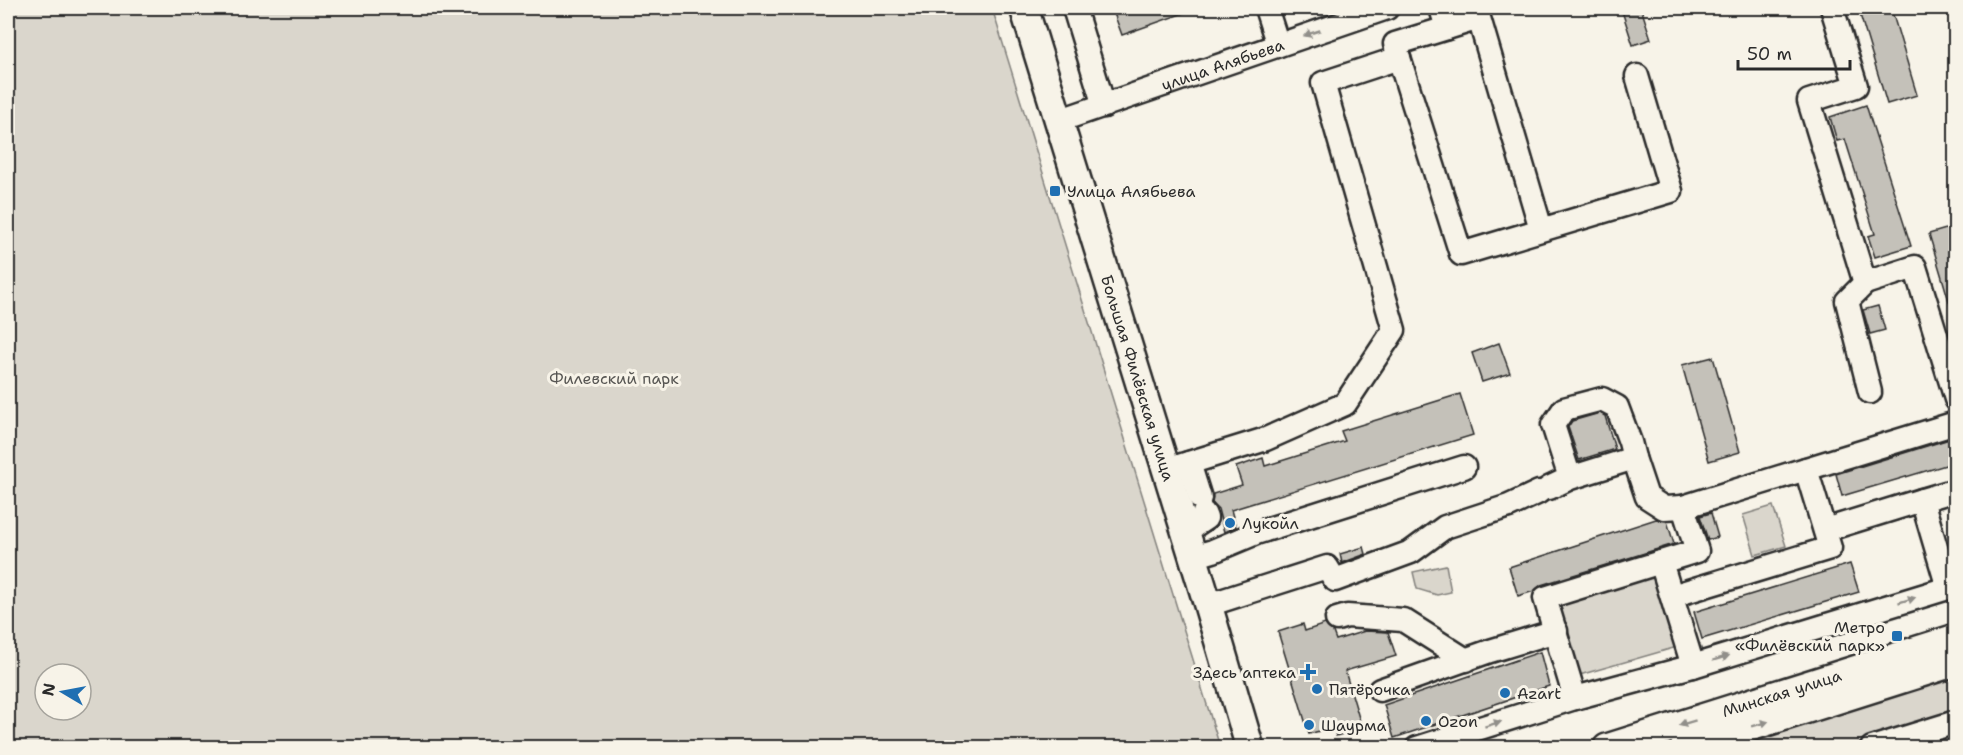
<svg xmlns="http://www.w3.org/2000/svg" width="1963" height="755" font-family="'Shantell Sans',sans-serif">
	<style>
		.green { fill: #dad6cc; stroke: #82807c; stroke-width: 1.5; fill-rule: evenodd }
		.building { fill: #c4c1b9; stroke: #2b2b2b; stroke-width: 1.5 }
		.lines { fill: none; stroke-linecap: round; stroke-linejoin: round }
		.minor-casing { stroke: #2b2b2b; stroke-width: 27 }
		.major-casing { stroke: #2b2b2b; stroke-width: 32 }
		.minor { stroke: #f7f3e8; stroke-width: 22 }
		.major { stroke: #f7f3e8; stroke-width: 27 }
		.oneway { fill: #918f8a }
		.poi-dot { fill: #1f6fb2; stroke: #f7f3e8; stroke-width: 2 }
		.labels { text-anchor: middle; stroke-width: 6; stroke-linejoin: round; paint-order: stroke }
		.street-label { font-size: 16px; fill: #2b2b2b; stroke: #f7f3e8 }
		.poi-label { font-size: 16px; fill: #2b2b2b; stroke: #f7f3e8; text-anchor: start }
		.park-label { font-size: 16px; fill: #575653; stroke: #f7f3e8 }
	</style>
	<rect width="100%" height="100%" fill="#f7f3e8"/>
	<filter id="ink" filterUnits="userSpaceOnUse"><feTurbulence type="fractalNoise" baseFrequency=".0167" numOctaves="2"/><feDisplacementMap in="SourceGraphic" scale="12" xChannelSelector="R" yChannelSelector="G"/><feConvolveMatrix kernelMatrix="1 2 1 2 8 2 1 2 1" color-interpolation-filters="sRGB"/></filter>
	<g filter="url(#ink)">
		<!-- green -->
		<g class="green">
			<path d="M8,8H992L1220,747H8ZM45,674H81V710H45Z"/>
			<polygon points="1773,506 1786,546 1755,555 1743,515"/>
			<polygon points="1446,565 1451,592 1437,595 1417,589 1413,572"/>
			<polygon points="1657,574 1677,647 1576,676 1556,605"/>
			<polygon points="1955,674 1955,715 1845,747 1724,748"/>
		</g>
		<!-- building -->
		<g class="building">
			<polygon points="1112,8 1194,8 1195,9 1122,35"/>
			<polygon points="1621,8 1641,8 1651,39 1633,45"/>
			<polygon points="1858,8 1891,8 1917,95 1887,104"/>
			<polygon points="1866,105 1911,246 1875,257 1868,236 1875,234 1845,139 1837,141 1830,117"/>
			<polygon points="1956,226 1956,310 1952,311 1929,234"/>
			<polygon points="1878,306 1885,330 1870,334 1863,310"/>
			<polygon points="1499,343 1510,373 1482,382 1472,353"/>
			<polygon points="1713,357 1740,452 1709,461 1682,365"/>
			<polygon points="1460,394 1473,435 1231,510 1236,527 1224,532 1218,509 1212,503 1213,494 1242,485 1236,467 1263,458 1265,466 1345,441 1341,431"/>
			<polygon points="1600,413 1605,416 1615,449 1579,460 1568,427 1572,421"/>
			<polygon points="1956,437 1956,462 1842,496 1836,474"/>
			<polygon points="1711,513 1718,537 1708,540 1700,516"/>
			<polygon points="1656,519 1667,521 1674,544 1541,585 1534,591 1518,596 1509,567"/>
			<polygon points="1364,547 1366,554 1342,563 1340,554"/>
			<polygon points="1850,564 1859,592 1702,639 1694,612"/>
			<polygon points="1303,624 1305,631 1325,624 1333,632 1336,640 1365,631 1388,632 1396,656 1345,671 1362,728 1336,736 1333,727 1309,734 1278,632"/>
			<polygon points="1540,652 1549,686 1394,738 1384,705"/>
		</g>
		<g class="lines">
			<defs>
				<g id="minor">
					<polyline points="1074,8 1104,106"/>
					<polyline points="1266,8 1278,45"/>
					<polyline points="1832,8 1856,86 1809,101 1865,283 1915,267 1956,399"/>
					<polyline points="1447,28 1479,18 1541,229"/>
					<polyline points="1399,58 1395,44 1447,28 1441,8"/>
					<path id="s1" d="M1058,121L1387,8"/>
					<polyline points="1865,283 1847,301 1870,392"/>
					<polyline points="1634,458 1647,497 1664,508 1683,507"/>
					<polyline points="1189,463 1200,498"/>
					<polyline points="1166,470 1266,439 1345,404 1394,330 1323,83 1399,58 1461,254 1671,191 1637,76"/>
					<polyline points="1549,488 1570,478 1634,458 1630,442 1617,407 1602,399 1564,409 1553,425 1570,478"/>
					<polyline points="1922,500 1956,490"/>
					<polyline points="1825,530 1922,500 1948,588 1956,585"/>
					<polyline points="1185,532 1206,518 1204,513"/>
					<polyline points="1193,557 1213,551 1256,533 1464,467"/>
					<polyline points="1672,596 1830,548 1806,469 1956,423"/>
					<polyline points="1208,605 1327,567 1335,580 1411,552 1445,527 1509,506 1539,492"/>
					<polyline points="1337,619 1347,616 1403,620 1466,660"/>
					<polyline points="1693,666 1661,562 1697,551 1683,507 1806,469"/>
					<polyline points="1380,690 1490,651 1556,631"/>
					<polyline points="1575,698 1545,598 1661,562"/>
					<polyline points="1417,748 1575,698 1693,666 1948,588"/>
					<polyline points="1872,748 1956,722"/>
				</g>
				<g id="major">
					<path id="s2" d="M1024,8L1208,605L1250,748"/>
					<path id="s3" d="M1607,748L1956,638"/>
					<polyline points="1684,748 1956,662"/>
				</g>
			</defs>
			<!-- minor casing -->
			<use href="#minor" class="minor-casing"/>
			<!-- major casing -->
			<use href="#major" class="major-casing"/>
			<!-- minor -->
			<use href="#minor" class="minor"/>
			<!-- major -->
			<use href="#major" class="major"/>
		</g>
		<!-- one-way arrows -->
		<defs><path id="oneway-solid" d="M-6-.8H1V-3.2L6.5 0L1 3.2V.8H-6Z" transform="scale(1.5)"/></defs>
		<g class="oneway">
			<use href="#oneway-solid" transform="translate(1312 33) rotate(161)"/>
			<use href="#oneway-solid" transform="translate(1907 600) rotate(-17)"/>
			<use href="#oneway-solid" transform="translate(1721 658) rotate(-17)"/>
			<use href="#oneway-solid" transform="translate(1687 723) rotate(163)"/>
			<use href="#oneway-solid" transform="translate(1493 724) rotate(-17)"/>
			<use href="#oneway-solid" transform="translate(1760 724) rotate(-17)"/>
		</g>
	</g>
	<!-- markers -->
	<g class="poi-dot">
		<rect x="1049" y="185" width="12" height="12" rx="3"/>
		<circle cx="1230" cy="523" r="6"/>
		<rect x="1891" y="630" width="12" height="12" rx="3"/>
		<path d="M1305 663h6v6h6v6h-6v6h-6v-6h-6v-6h6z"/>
		<circle cx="1317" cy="689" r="6"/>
		<circle cx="1505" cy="693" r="6"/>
		<circle cx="1426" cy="721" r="6"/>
		<circle cx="1309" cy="725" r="6"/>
	</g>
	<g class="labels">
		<!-- street labels -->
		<g class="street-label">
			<text dy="6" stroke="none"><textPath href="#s1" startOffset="174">улица Алябьева</textPath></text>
			<text dy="6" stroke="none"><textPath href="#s2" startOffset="387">Большая Филёвская улица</textPath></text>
			<text dy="6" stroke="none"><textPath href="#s3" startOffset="183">Минская улица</textPath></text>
		</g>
		<!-- poi labels -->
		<g class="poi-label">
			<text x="1067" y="197">Улица Алябьева</text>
			<text x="1242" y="529">Лукойл</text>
			<text x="1885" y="633" text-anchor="end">Метро<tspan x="1885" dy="18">«Филёвский парк»</tspan></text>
			<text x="1296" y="678" text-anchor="end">Здесь аптека</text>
			<text x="1329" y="695">Пятёрочка</text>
			<text x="1517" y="699">Azart</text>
			<text x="1438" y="727">Ozon</text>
			<text x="1321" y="731">Шаурма</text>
		</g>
		<!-- park labels -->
		<g class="park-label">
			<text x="614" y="384">Филевский парк</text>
		</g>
	</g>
	<!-- margin -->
	<rect width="1963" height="755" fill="none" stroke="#f7f3e8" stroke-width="30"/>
	<rect x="15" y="15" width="1933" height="725" fill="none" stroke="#2b2b2b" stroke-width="2" filter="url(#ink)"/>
	<!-- north arrow -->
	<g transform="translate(63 692) rotate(280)"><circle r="28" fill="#f7f3e8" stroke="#a5a39c" stroke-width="1.5"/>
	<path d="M0-4.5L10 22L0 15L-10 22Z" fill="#1f6fb2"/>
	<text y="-9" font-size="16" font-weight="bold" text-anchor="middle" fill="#2b2b2b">N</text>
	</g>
	<!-- scale -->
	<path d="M1738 60v9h112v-9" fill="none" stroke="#2b2b2b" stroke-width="3"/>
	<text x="1747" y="60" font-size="18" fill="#2b2b2b" stroke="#f7f3e8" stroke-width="4.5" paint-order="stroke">50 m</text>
</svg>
